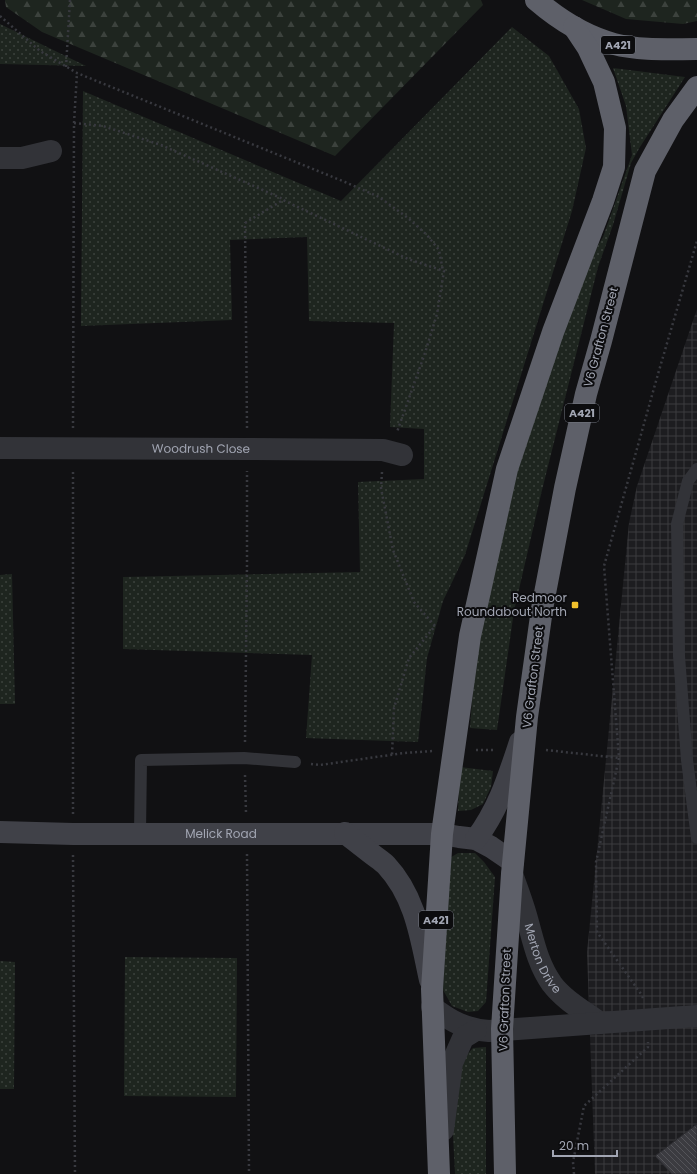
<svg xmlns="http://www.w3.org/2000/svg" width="697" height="1174" font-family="Poppins,sans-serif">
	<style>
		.industrial { fill: url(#industrial-grid) }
		.grass { fill: url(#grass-dots) }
		.forest { fill: url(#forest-firs) }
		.building { fill: url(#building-back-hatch); stroke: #2b2b2f }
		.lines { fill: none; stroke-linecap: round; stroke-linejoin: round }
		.path { stroke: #38393f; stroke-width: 2.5; stroke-dasharray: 2 3; stroke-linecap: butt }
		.lane { stroke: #323338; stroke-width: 12 }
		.street { stroke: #323338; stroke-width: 22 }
		.secondary { stroke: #404148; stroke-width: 22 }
		.highway { stroke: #5e6069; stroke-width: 22 }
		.poi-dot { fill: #f1c02b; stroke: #0c0c0e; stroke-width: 1.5 }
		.labels { text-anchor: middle; stroke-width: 4; stroke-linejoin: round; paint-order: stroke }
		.shield { fill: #0c0c0e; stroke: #757882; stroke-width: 1 }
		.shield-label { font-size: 11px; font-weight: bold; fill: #a2a6b3 }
		.street-label { font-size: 12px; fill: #a2a6b3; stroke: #0c0c0e }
		.poi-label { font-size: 12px; fill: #a2a6b3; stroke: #0c0c0e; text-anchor: end }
	</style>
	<defs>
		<pattern id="industrial-grid" width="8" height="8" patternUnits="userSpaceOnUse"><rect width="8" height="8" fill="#1d1d20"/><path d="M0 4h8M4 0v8" fill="none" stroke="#3b3b3e"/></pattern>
		<pattern id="grass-dots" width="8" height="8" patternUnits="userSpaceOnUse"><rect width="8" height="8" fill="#1e251f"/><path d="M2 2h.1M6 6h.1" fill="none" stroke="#3c423d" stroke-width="1.8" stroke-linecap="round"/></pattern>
		<pattern id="forest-firs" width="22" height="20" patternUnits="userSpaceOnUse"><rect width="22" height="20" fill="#1e251f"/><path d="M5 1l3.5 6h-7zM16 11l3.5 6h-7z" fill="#3c423d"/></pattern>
		<pattern id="building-back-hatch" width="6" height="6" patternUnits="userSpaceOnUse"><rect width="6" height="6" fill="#3b3b40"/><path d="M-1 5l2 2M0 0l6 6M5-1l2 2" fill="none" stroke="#545459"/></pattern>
	</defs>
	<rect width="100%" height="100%" fill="#111113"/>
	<!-- industrial -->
	<polygon class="industrial" points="697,309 697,1174 595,1174 587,952 596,862 629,523 637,486"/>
	<!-- grass -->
	<g class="grass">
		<polygon points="0,24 86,66 0,64"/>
		<polygon points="512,27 549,56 579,109 586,148 572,211 465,555 443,601 427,658 418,742 306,738 312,655 123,649 123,577 360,572 358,482 424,479 424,429 390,427 394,323 309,321 307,237 230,240 232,320 81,326 83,91 341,201"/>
		<polygon points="613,68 685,77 640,147 631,163 613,225 598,267 542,490 514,611 497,730 470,728 475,658 520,453 580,275 603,237 632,155 626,106"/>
		<polygon points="12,574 15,704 0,704 0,575"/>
		<polygon points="460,767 493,771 491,787 483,804 471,810 458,811"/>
		<polygon points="458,853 475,853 484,862 495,877 486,1002 478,1011 468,1012 452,1006 443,990 448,859"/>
		<polygon points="125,957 237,958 236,1097 124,1096"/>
		<polygon points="0,961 15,962 14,1089 0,1089"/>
		<polygon points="486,1047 486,1174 455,1174 452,1114 460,1062 473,1048"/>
	</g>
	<!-- forest -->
	<g class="forest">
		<polygon points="5,0 481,0 483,5 335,156 42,32 6,7"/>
		<polygon points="582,0 697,0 697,21 683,24 626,19"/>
	</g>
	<!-- building -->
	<polygon class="building" points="697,1124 697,1174 672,1174 655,1156"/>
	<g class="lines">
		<!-- path -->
		<g class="path">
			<polyline points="0,16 40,51 77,73 345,182 379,197 408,218 427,235 439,250 443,271"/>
			<polyline points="66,67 70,0"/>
			<polyline points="74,123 103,126 161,145 283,199"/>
			<polyline points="73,428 74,123 77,73"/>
			<polyline points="247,428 245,223 283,200 408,259 444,271 437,314 425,353 397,432"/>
			<polyline points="382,472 381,488 393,550 414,602 435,626 409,658 394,708 392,755"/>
			<polyline points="245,742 247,564 247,471"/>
			<polyline points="476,750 495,750"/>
			<polyline points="546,750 619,758"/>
			<polyline points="311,764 320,765 404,753 433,751"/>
			<polyline points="245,775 246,813"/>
			<polyline points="73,814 73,471"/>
			<polyline points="247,854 249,1174"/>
			<polyline points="73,855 75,1174"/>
			<polyline points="643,998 641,994 597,932 596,862 619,758 604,566 658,374 697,241"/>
			<polyline points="574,1174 573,1162 584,1106 648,1047 648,1042"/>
		</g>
		<!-- lane -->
		<g class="lane">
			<polyline points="697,469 688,481 677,524 679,656 687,760 697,838"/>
			<polyline points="140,833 141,760 244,758 295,762"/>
		</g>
		<!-- street -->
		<g class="street">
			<polyline points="0,158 22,158 51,151"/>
			<path id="s1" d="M0,448L247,449L383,450L402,455"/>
			<path id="s2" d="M512,874C517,888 522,901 526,915C533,939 537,963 552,984C564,1000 584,1011 600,1023"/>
			<path d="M432,1007C452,1022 465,1029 489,1031L697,1016"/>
			<polyline points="443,1130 452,1063 463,1038 476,1030"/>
		</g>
		<!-- secondary -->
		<g class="secondary">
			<path id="s3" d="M0,832L73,834H442L459,837L476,839L491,847L513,862"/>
			<path d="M345,833C354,840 363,847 372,854C377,858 382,861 386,865C416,897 421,939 430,980"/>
			<path d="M476,839C499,808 508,778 520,742"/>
		</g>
		<!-- highway -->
		<g class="highway">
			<path d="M536,0C558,19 585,36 614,44C640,51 670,49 697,49"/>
			<polyline points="439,1174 432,989 442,834 470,636 507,469 553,332 603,201 614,167 615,128 604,82 588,48 574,27"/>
			<polyline points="505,1174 502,1029 512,874 527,717 542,609 565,488 586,394 601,341 645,171 673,120 697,87"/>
		</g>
	</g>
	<!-- markers -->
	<rect class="poi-dot" x="571" y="601" width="8" height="8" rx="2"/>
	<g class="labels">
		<!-- shield labels -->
		<g class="shield">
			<rect x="601" y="36" width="34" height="18" rx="3"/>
			<rect x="565" y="404" width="34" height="18" rx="3"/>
			<rect x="419" y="911" width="34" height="18" rx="3"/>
		</g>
		<g class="shield-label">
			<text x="618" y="49">A421</text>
			<text x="582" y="417">A421</text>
			<text x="436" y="924">A421</text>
		</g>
		<!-- street labels -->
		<g class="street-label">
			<text transform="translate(601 337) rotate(-75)" y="4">V6 Grafton Street</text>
			<text dy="4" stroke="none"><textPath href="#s1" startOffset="201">Woodrush Close</textPath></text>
			<text transform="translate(533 677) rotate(-83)" y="4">V6 Grafton Street</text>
			<text dy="4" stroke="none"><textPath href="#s3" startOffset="221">Melick Road</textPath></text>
			<text dy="4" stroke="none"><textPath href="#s2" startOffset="90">Merton Drive</textPath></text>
			<text transform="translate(505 1000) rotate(-88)" y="4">V6 Grafton Street</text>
		</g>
		<!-- poi labels -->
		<g class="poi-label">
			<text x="567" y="602">Redmoor<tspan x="567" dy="14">Roundabout North</tspan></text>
		</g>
	</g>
	<!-- scale -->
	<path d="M553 1150v6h64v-6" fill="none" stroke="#a2a6b3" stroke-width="2"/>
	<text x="559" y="1150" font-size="12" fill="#a2a6b3" stroke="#0c0c0e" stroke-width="3" paint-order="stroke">20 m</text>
</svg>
